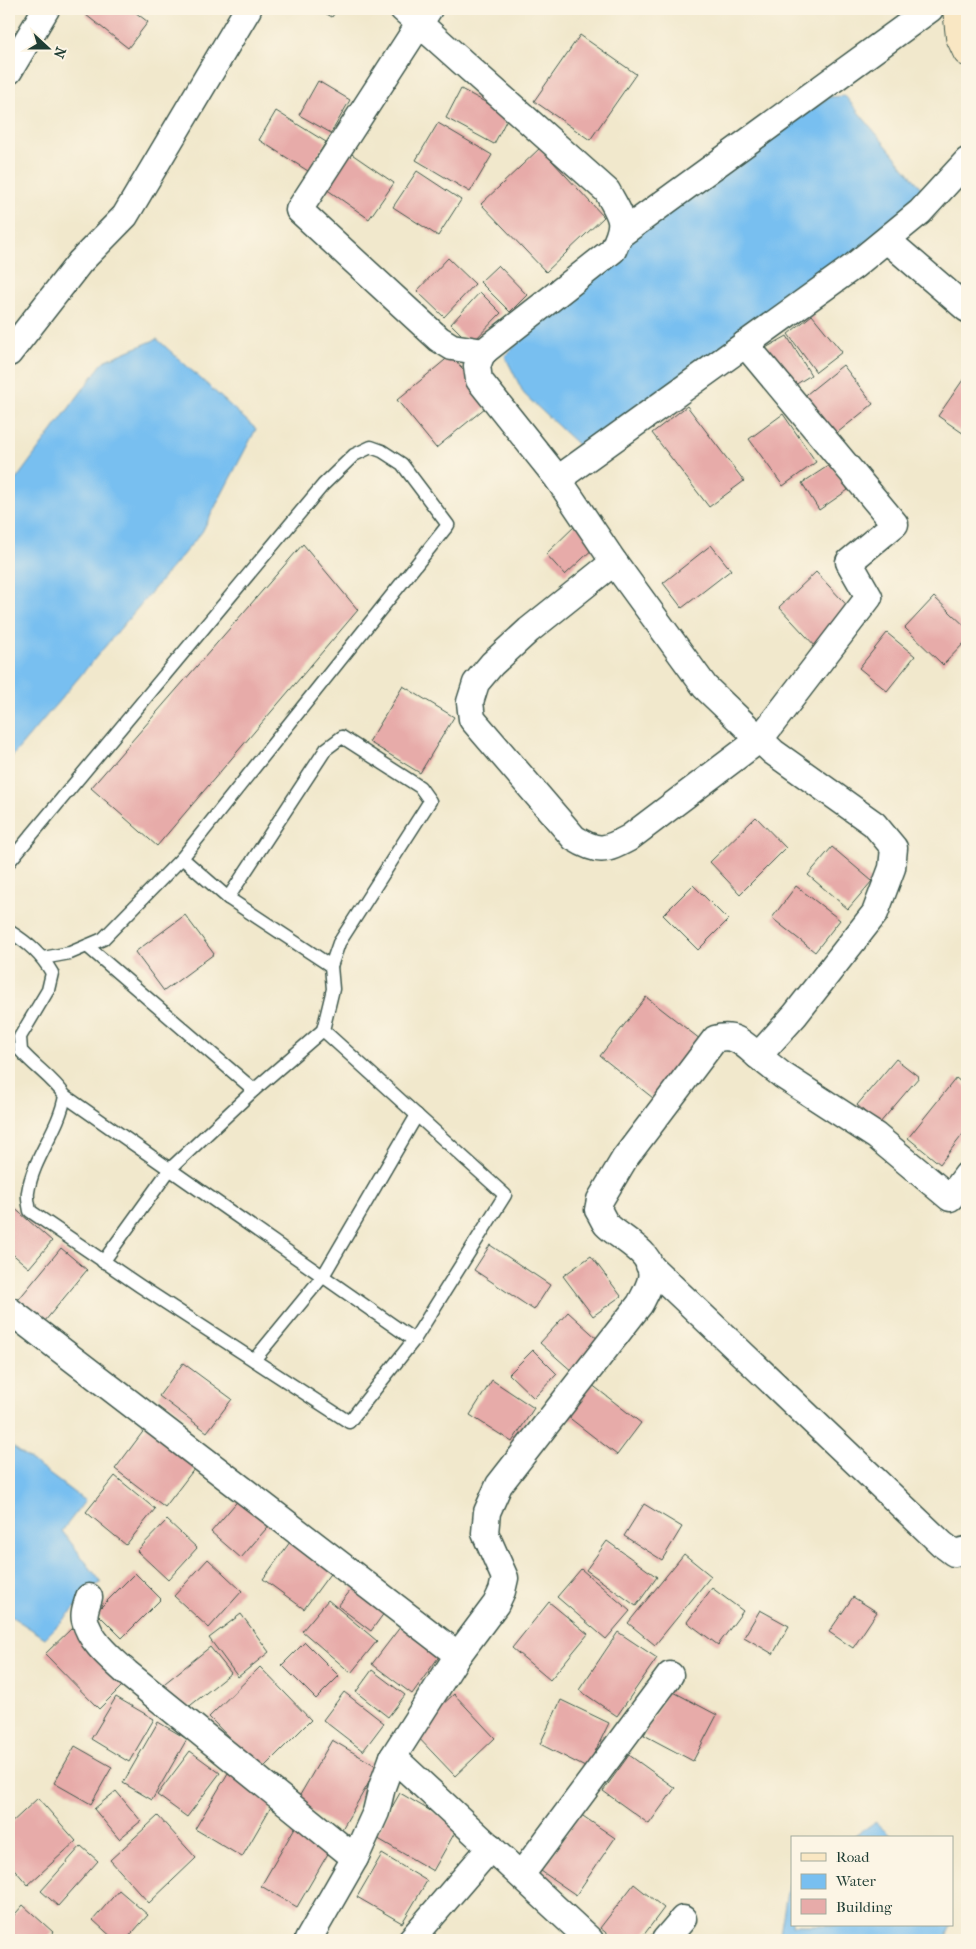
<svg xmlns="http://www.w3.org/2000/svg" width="976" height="1949" font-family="'IM FELL French Canon',serif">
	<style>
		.water { fill: #78bff0; stroke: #4c7e92 }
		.building { fill: #e7aba9 }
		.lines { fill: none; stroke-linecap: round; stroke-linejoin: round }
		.lane-casing { stroke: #3e574b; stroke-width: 15 }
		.street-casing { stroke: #3e574b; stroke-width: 29 }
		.secondary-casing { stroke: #3e574b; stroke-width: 30 }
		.lane { stroke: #fff; stroke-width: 12 }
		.street { stroke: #fff; stroke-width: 26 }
		.secondary { stroke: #f9e7c3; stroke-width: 28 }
	</style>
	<rect width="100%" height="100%" fill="#fcf5e5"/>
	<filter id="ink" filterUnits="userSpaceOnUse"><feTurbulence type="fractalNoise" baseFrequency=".02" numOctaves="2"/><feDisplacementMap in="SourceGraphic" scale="10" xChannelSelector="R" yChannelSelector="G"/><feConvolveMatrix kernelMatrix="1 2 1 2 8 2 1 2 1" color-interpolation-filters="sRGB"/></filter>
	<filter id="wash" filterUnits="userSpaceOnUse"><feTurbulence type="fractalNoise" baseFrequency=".0096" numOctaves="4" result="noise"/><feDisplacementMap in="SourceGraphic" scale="20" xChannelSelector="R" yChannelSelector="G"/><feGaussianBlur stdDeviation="1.12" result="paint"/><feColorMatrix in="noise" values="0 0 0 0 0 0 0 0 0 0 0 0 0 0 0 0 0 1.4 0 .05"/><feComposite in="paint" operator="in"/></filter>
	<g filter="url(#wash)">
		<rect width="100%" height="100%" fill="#f1e8cc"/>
		<!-- water -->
		<g class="water">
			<polygon points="845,96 923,190 853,272 590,456 524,394 505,356 604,258 829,97"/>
			<polygon points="157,339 256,429 202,532 9,760 9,489 104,361"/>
			<polygon points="9,1444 85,1501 62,1531 101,1582 45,1638 9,1615"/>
			<polygon points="875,1822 893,1838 852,1838"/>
			<polygon points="792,1878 792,1925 951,1925 945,1940 779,1940 789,1880"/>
		</g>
		<g id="blocks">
			<!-- building -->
			<g class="building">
				<polygon points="91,9 131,9 148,22 128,48 86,15"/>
				<polygon points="318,9 337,9 332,17"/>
				<polygon points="580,35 636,74 590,140 534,101"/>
				<polygon points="318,81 350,100 331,133 299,115"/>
				<polygon points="461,89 509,115 494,144 446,118"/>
				<polygon points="276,111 326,142 308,171 259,140"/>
				<polygon points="438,123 492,155 470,192 416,160"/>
				<polygon points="343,148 394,183 369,219 319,184"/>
				<polygon points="540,148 604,217 546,272 481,204"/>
				<polygon points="417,171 461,200 438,236 393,207"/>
				<polygon points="448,258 475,284 444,317 417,291"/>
				<polygon points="498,265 527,295 510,312 480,282"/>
				<polygon points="480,292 501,313 471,344 451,324"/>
				<polygon points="812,315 842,352 816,372 788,334"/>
				<polygon points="787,336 811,375 787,390 762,350"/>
				<polygon points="451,355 491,403 436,448 397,400"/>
				<polygon points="843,365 873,404 827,441 797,402"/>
				<polygon points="967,374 967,436 938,416"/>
				<polygon points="687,406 744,481 709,507 652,433"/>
				<polygon points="783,414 816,462 783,486 749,439"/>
				<polygon points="831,464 848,490 819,510 802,483"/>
				<polygon points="578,523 598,544 565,575 546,554"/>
				<polygon points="303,544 358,610 157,846 91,788"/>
				<polygon points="711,545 731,570 682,608 663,583"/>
				<polygon points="816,572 854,613 817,648 779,607"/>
				<polygon points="934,597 967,628 967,640 943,665 905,628"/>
				<polygon points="887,633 915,656 887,691 859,668"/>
				<polygon points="403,686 454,717 420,773 369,742"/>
				<polygon points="756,817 786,848 740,894 710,862"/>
				<polygon points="832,847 872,881 848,909 808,875"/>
				<polygon points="693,885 728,920 698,950 663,915"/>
				<polygon points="796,886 840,920 815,952 772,918"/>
				<polygon points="185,915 214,954 164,991 135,952"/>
				<polygon points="646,997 705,1043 658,1102 600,1056"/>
				<polygon points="896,1059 919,1077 879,1124 857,1105"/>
				<polygon points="956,1078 967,1087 967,1129 940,1164 908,1138"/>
				<polygon points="12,1206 52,1241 29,1268 9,1251 9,1209"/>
				<polygon points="490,1245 550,1285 534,1310 474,1270"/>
				<polygon points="61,1248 87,1270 40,1327 14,1305"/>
				<polygon points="591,1256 621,1296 593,1316 563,1276"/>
				<polygon points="568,1312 601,1342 574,1373 540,1343"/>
				<polygon points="533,1350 557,1374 534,1398 509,1374"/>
				<polygon points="183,1363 232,1399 207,1432 159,1396"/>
				<polygon points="492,1380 534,1408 512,1442 470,1415"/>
				<polygon points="591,1384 641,1423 617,1455 567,1416"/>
				<polygon points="148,1425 198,1464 165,1507 115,1469"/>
				<polygon points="115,1476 155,1509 126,1545 86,1512"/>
				<polygon points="241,1497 272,1522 241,1558 211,1532"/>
				<polygon points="644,1504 682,1527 662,1560 624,1536"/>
				<polygon points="167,1520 197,1548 168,1580 137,1551"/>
				<polygon points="293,1538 335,1567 304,1609 263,1579"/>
				<polygon points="607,1541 657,1577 636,1606 586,1570"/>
				<polygon points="684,1554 711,1576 655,1645 628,1623"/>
				<polygon points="208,1559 242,1591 209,1628 174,1596"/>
				<polygon points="581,1569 630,1611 606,1639 557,1597"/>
				<polygon points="135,1573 161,1599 122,1638 96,1612"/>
				<polygon points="355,1585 387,1609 371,1631 338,1606"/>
				<polygon points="712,1588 743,1611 718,1645 687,1622"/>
				<polygon points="853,1597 877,1612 853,1648 829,1632"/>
				<polygon points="328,1600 377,1641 351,1673 302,1631"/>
				<polygon points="549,1602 588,1634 550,1680 512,1648"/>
				<polygon points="760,1610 789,1626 773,1654 744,1637"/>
				<polygon points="241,1614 269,1652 238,1677 209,1638"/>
				<polygon points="404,1622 443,1651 412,1694 372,1664"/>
				<polygon points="72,1628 126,1682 99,1709 45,1654"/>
				<polygon points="618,1632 657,1658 617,1716 579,1690"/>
				<polygon points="305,1642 339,1676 316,1699 282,1665"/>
				<polygon points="210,1647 231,1673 181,1713 160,1687"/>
				<polygon points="260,1667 311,1720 261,1770 209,1717"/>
				<polygon points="372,1670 405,1695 388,1717 356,1692"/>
				<polygon points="668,1689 717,1715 693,1761 644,1735"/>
				<polygon points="344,1692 384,1723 363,1751 323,1720"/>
				<polygon points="454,1694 495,1738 455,1776 413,1732"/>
				<polygon points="116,1697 154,1719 129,1762 91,1739"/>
				<polygon points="561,1700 609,1723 587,1768 540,1744"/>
				<polygon points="158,1722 187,1739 152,1800 123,1783"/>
				<polygon points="332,1740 378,1767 342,1829 296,1802"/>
				<polygon points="75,1746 112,1767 91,1804 54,1783"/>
				<polygon points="190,1751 220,1773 187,1817 157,1795"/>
				<polygon points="629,1755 675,1788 649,1824 603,1791"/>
				<polygon points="228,1773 275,1800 242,1857 195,1829"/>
				<polygon points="116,1791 141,1821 119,1839 94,1809"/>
				<polygon points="400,1793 458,1827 433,1871 375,1837"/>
				<polygon points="38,1798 76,1841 28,1885 9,1863 9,1825"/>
				<polygon points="580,1814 615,1838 576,1895 541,1871"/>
				<polygon points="158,1816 196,1858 149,1903 110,1860"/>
				<polygon points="297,1824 333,1845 297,1907 261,1886"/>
				<polygon points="81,1846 98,1861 58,1906 41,1891"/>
				<polygon points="382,1854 427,1881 402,1923 357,1897"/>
				<polygon points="634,1884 664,1908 640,1940 615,1940 600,1928"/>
				<polygon points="119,1890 148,1915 126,1940 115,1940 93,1920"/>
				<polygon points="23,1905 53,1932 46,1940 9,1940 9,1921"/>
			</g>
		</g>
	</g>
	<g filter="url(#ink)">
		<use href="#blocks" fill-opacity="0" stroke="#3e574b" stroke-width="1"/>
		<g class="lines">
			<defs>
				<g id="lane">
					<polyline points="9,862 323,485 354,455 371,447 382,451 402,464 448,525 182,858 103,939 70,953 43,958"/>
					<polyline points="228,898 331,966"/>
					<path d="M9,931C28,943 41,954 52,973L48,990L20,1037L21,1051C35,1067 54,1079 65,1096C59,1130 33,1158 28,1192C27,1198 29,1205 30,1211L140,1286L349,1422L414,1340L505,1195L323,1030L333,989L331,966L339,943L430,801L420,787L342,737L326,749L228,898L182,858"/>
					<polyline points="87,946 254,1090"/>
					<polyline points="65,1096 414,1340"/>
					<polyline points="103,1262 170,1169 254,1090 323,1030"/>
					<polyline points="254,1360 323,1276 417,1115"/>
				</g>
				<g id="street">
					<path d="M403,9L607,191C622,219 627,220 613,250L482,353L477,366L479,380L558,479"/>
					<polyline points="429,9 299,210 439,339 452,347 484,352"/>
					<polyline points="9,71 46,9"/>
					<polyline points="967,161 920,212 854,266 558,479 614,562 705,687 773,752 874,824 894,848 892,868 875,913 795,1015 758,1056 782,1075 876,1136 950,1198 967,1175"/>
					<polyline points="621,234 930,9"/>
					<polyline points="887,240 967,309"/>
					<polyline points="9,353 80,262 125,216 248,9"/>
					<path d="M614,562L529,630L492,664L476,683L470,702L472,719L574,838C598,853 605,851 629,838L760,739L869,597L849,562L895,524L745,344"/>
					<polyline points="649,1265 942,1544 954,1553 967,1550"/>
					<polyline points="9,1310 458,1655"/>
					<path d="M89,1597C87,1604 83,1613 85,1620C90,1642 112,1659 127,1673L355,1858"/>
					<polyline points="393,1757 590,1940"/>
					<polyline points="521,1875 670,1675"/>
					<path d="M308,1940L355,1858L376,1812L382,1787L393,1757L458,1655L496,1604L502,1591L505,1578L485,1533L487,1512L499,1485L640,1304C644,1296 649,1288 651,1279C656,1252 621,1240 606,1224C603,1220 601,1214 598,1210L600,1200L625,1158L715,1039C735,1033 744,1044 758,1056"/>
					<polyline points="411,1940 491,1847"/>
					<polyline points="665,1940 683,1919"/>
				</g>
				<polyline id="secondary" points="957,9 960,37 967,52"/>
			</defs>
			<!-- lane casing -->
			<use href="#lane" class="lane-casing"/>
			<!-- street casing -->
			<use href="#street" class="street-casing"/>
			<!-- secondary casing -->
			<use href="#secondary" class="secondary-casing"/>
			<!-- lane -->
			<use href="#lane" class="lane"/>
			<!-- street -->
			<use href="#street" class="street"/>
			<!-- secondary -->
			<use href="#secondary" class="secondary"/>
		</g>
	</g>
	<!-- margin -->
	<rect width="976" height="1949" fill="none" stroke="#fcf5e5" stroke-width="30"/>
	<!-- legend -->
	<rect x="791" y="1836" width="162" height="90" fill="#fcf5e5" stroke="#a4ab9e"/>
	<rect x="801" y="1853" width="25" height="8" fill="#f9e7c3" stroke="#a4ab9e"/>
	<text x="836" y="1862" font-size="15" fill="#1f3d34">Road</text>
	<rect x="801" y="1874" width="25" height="15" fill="#78bff0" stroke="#a4ab9e"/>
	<text x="836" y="1886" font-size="15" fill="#1f3d34">Water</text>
	<rect x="801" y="1899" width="25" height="15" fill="#e7aba9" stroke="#a4ab9e"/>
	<text x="836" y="1912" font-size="15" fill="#1f3d34">Building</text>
	<!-- north arrow -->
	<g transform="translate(48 48) rotate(111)" stroke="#fcf5e5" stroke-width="4" paint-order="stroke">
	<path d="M0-4L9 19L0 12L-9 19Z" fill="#1f3d34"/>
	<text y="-8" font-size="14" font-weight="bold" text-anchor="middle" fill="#1f3d34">N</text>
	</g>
</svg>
